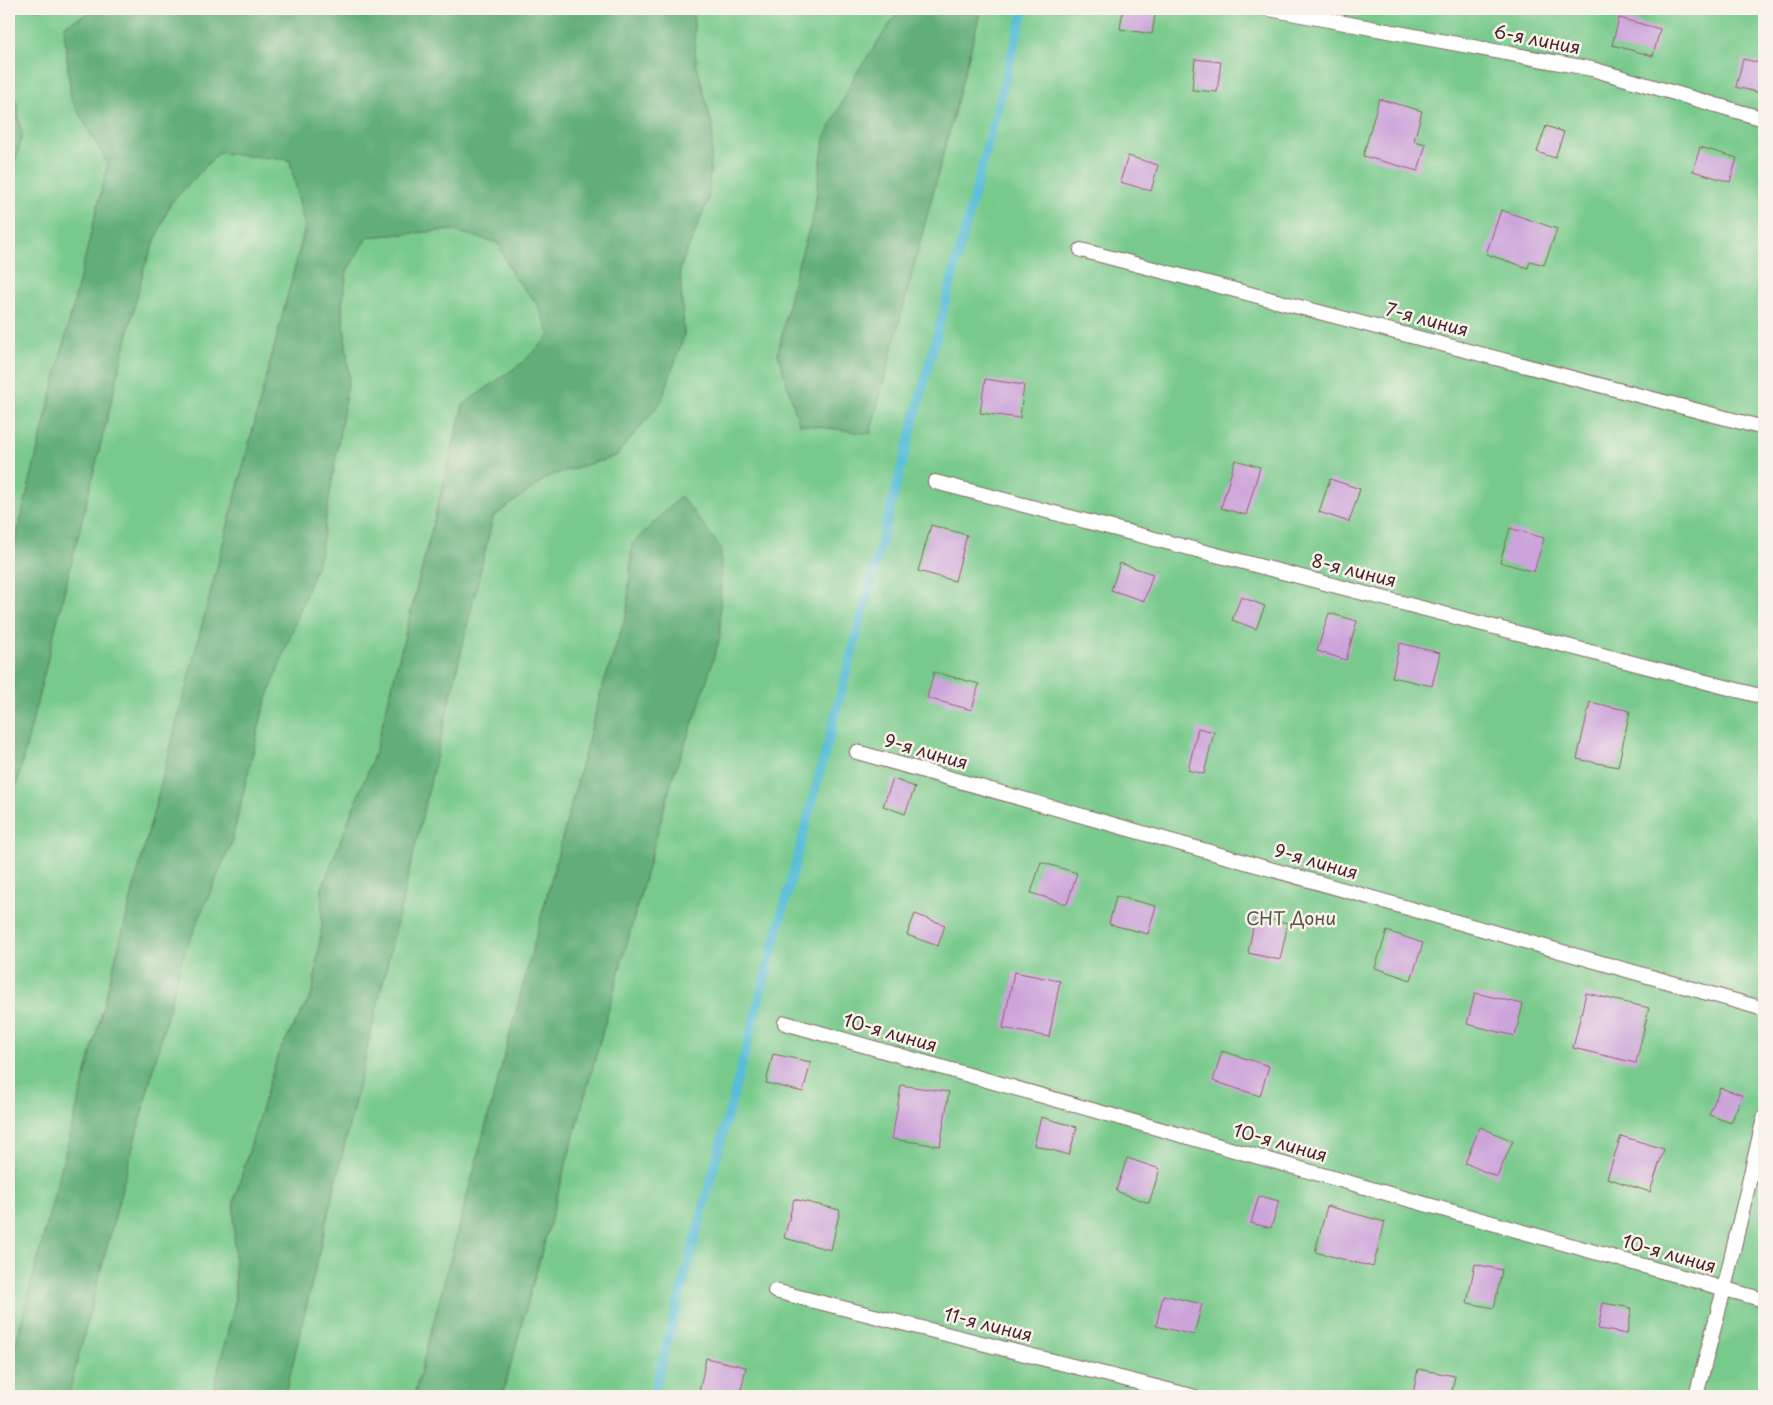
<svg xmlns="http://www.w3.org/2000/svg" width="1773" height="1405" font-family="'Playpen Sans',sans-serif">
	<style>
		.green { fill: #78ca8c; stroke: #61745c }
		.forest { fill: #62ae78; stroke: #566652 }
		.lines { fill: none; stroke-linecap: round; stroke-linejoin: round }
		.stream { stroke: #59bed7; stroke-width: 9 }
		.building { fill: #cca3da }
		.service-casing { stroke: #836562; stroke-width: 16 }
		.service { stroke: #fff; stroke-width: 14 }
		.labels { text-anchor: middle; stroke-width: 5; stroke-linejoin: round; paint-order: stroke }
		.street-label { font-size: 18px; fill: #4a1f2b; stroke: #f7f3e8 }
		.park-label { font-size: 18px; fill: #585248; stroke: #f7f3e8 }
	</style>
	<rect width="100%" height="100%" fill="#f7f3e8"/>
	<filter id="ink" filterUnits="userSpaceOnUse"><feTurbulence type="fractalNoise" baseFrequency=".02" numOctaves="2"/><feDisplacementMap in="SourceGraphic" scale="10" xChannelSelector="R" yChannelSelector="G"/><feConvolveMatrix kernelMatrix="1 2 1 2 8 2 1 2 1" color-interpolation-filters="sRGB"/></filter>
	<filter id="wash" filterUnits="userSpaceOnUse"><feTurbulence type="fractalNoise" baseFrequency=".0096" numOctaves="4" result="noise"/><feDisplacementMap in="SourceGraphic" scale="20" xChannelSelector="R" yChannelSelector="G"/><feGaussianBlur stdDeviation="1.12" result="paint"/><feColorMatrix in="noise" values="0 0 0 0 0 0 0 0 0 0 0 0 0 0 0 0 0 1.4 0 .05"/><feComposite in="paint" operator="in"/></filter>
	<g filter="url(#wash)">
		<rect width="100%" height="100%" fill="#ece6c9"/>
		<!-- green -->
		<g class="green">
			<polygon points="9,9 96,9 64,26 71,99 108,164 9,567 9,184 22,136 16,102 9,89"/>
			<polygon points="693,9 900,9 824,140 814,213 794,279 778,353 870,434 981,9 1764,9 1764,1396 502,1396 673,776 698,709 632,544 627,613 601,692 414,1396 285,1396 493,517 549,476 617,456 684,336 680,268 708,200 713,128 696,63"/>
			<polygon points="218,153 290,160 305,228 9,1370 9,816 144,268 170,204"/>
			<polygon points="451,230 498,243 513,276 537,303 550,335 522,363 463,405 375,753 322,888 322,925 313,992 278,1054 234,1201 235,1302 212,1396 68,1396 182,958 231,844 263,710 349,376 342,305 347,271 367,237"/>
		</g>
		<!-- forest -->
		<g class="forest">
			<polygon points="96,9 693,9 696,63 713,128 708,200 680,268 684,336 661,402 616,456 549,476 493,517 285,1396 212,1396 235,1302 234,1201 278,1054 313,992 322,925 322,888 375,753 464,404 522,363 550,335 537,303 513,276 498,243 451,230 367,237 347,271 342,305 349,376 320,556 263,710 231,844 182,958 68,1396 9,1396 9,1370 305,228 290,160 218,153 170,204 144,268 9,816 9,567 108,164 71,99 64,26"/>
			<polygon points="900,9 981,9 870,434 799,424 778,353 794,279 814,213 824,140 855,75"/>
			<polygon points="9,89 16,102 22,136 9,184"/>
			<polygon points="681,496 721,548 720,637 698,709 673,776 502,1396 414,1396 601,692 627,613 632,544"/>
		</g>
		<g class="lines">
			<!-- stream -->
			<polyline class="stream" points="653,1396 1024,9"/>
		</g>
		<g id="blocks">
			<!-- building -->
			<g class="building">
				<polygon points="1123,9 1156,9 1152,34 1120,29"/>
				<polygon points="1619,18 1660,29 1653,56 1612,45"/>
				<polygon points="1195,59 1221,62 1217,92 1192,90"/>
				<polygon points="1743,59 1764,64 1764,94 1736,87"/>
				<polygon points="1379,99 1422,111 1414,141 1426,144 1418,171 1363,156"/>
				<polygon points="1546,126 1564,132 1555,158 1537,152"/>
				<polygon points="1700,147 1737,158 1730,182 1693,171"/>
				<polygon points="1128,156 1158,165 1151,191 1120,182"/>
				<polygon points="1501,210 1557,229 1544,265 1530,261 1528,268 1486,254"/>
				<polygon points="985,379 1024,385 1020,418 980,413"/>
				<polygon points="1235,460 1260,467 1246,515 1221,508"/>
				<polygon points="1330,479 1360,489 1349,522 1319,512"/>
				<polygon points="931,525 967,535 955,581 918,571"/>
				<polygon points="1510,528 1544,538 1534,572 1500,562"/>
				<polygon points="1120,563 1153,574 1144,601 1111,590"/>
				<polygon points="1241,597 1265,606 1256,629 1232,620"/>
				<polygon points="1329,613 1357,621 1346,660 1317,651"/>
				<polygon points="1400,643 1440,653 1432,686 1392,677"/>
				<polygon points="934,672 979,684 972,710 927,698"/>
				<polygon points="1590,702 1630,711 1618,767 1577,759"/>
				<polygon points="1198,728 1214,732 1204,774 1188,770"/>
				<polygon points="893,779 915,787 905,814 883,806"/>
				<polygon points="1041,862 1077,873 1067,904 1031,893"/>
				<polygon points="1116,896 1156,906 1148,934 1109,924"/>
				<polygon points="915,914 945,925 938,946 907,935"/>
				<polygon points="1255,917 1288,923 1280,960 1248,953"/>
				<polygon points="1387,931 1423,943 1411,980 1375,968"/>
				<polygon points="1014,972 1060,981 1049,1037 1003,1028"/>
				<polygon points="1475,993 1523,1004 1515,1036 1467,1024"/>
				<polygon points="1586,993 1649,1008 1636,1063 1573,1048"/>
				<polygon points="1222,1051 1269,1066 1260,1096 1213,1081"/>
				<polygon points="773,1054 811,1062 803,1092 766,1083"/>
				<polygon points="901,1085 949,1092 940,1146 892,1139"/>
				<polygon points="1720,1088 1742,1095 1731,1123 1709,1115"/>
				<polygon points="1041,1117 1077,1127 1069,1155 1034,1145"/>
				<polygon points="1480,1127 1513,1141 1497,1177 1465,1163"/>
				<polygon points="1621,1136 1664,1149 1650,1192 1607,1178"/>
				<polygon points="1127,1158 1160,1169 1149,1203 1116,1191"/>
				<polygon points="1259,1196 1279,1201 1271,1228 1251,1223"/>
				<polygon points="794,1199 840,1210 831,1250 784,1238"/>
				<polygon points="1327,1206 1385,1222 1373,1267 1315,1252"/>
				<polygon points="1475,1264 1502,1270 1494,1308 1467,1303"/>
				<polygon points="1163,1295 1202,1304 1194,1335 1156,1326"/>
				<polygon points="1603,1303 1632,1308 1627,1334 1598,1329"/>
				<polygon points="706,1358 746,1367 740,1396 715,1396 699,1393"/>
				<polygon points="1418,1369 1455,1376 1451,1396 1431,1396 1413,1393"/>
			</g>
		</g>
	</g>
	<g filter="url(#ink)">
		<use href="#blocks" fill-opacity="0" stroke="#836562" stroke-width="1"/>
		<g class="lines">
			<defs>
				<g id="service">
					<polyline points="1269,9 1592,69 1764,119"/>
					<polyline points="1081,250 1764,428"/>
					<polyline points="935,482 1764,697"/>
					<polyline points="857,752 1764,1009"/>
					<polyline points="785,1023 1764,1300"/>
					<polyline points="775,1291 1192,1396"/>
					<polyline points="1696,1396 1724,1289 1764,1118"/>
				</g>
			</defs>
			<!-- service casing -->
			<use href="#service" class="service-casing"/>
			<!-- service -->
			<use href="#service" class="service"/>
		</g>
	</g>
	<g class="labels">
		<!-- street labels -->
		<g class="street-label">
			<text transform="translate(1537 40) rotate(11)" y="6">6-я линия</text>
			<text transform="translate(1427 320) rotate(15)" y="6">7-я линия</text>
			<text transform="translate(1354 571) rotate(14)" y="6">8-я линия</text>
			<text transform="translate(926 752) rotate(16)" y="6">9-я линия</text>
			<text transform="translate(1316 862) rotate(16)" y="6">9-я линия</text>
			<text transform="translate(890 1033) rotate(16)" y="6">10-я линия</text>
			<text transform="translate(1280 1143) rotate(16)" y="6">10-я линия</text>
			<text transform="translate(1669 1254) rotate(16)" y="6">10-я линия</text>
			<text transform="translate(988 1325) rotate(14)" y="6">11-я линия</text>
		</g>
		<!-- park labels -->
		<g class="park-label">
			<text x="1291" y="925">СНТ Дони</text>
		</g>
	</g>
	<!-- margin -->
	<rect width="1773" height="1405" fill="none" stroke="#f7f3e8" stroke-width="30"/>
</svg>
